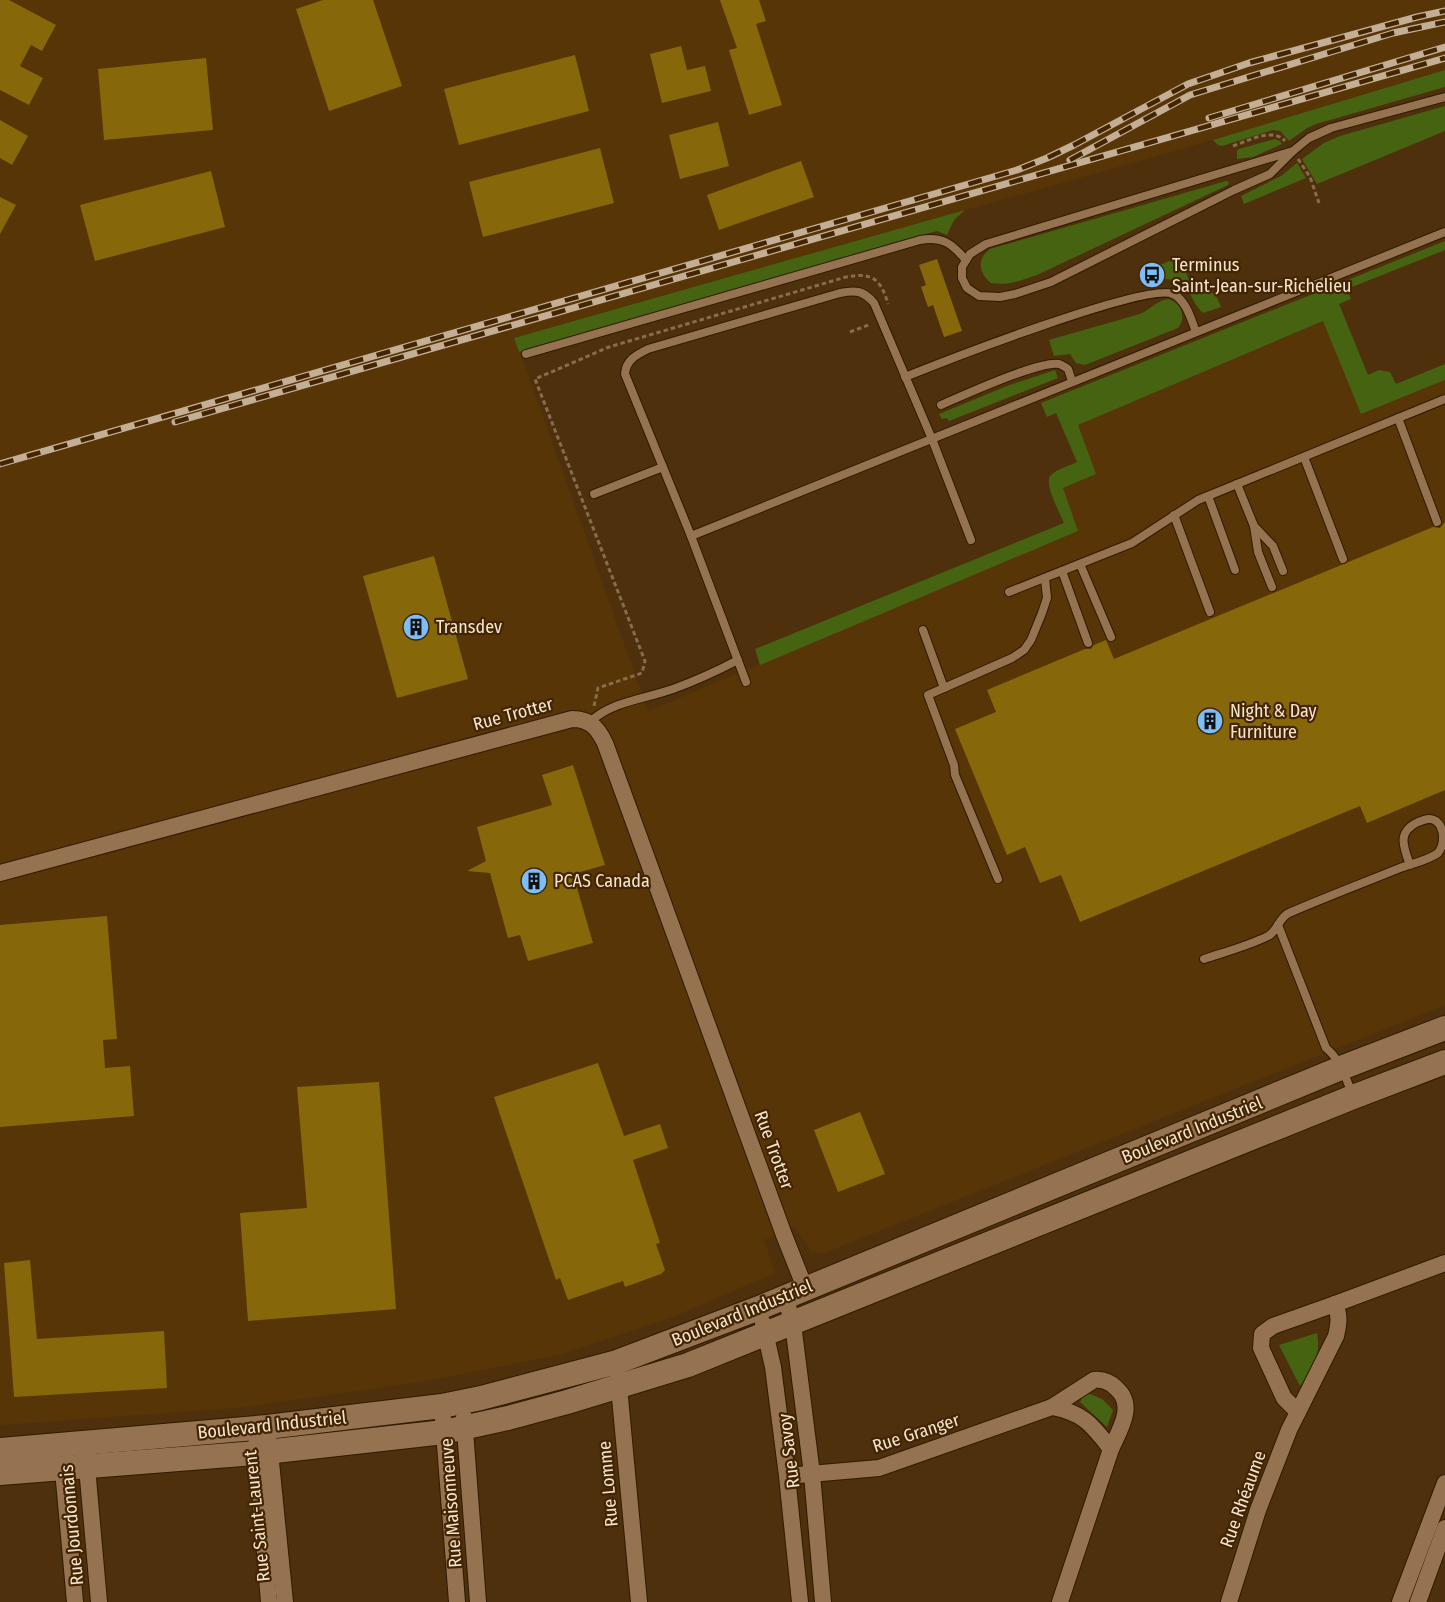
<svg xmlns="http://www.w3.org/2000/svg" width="1445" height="1602" font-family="'Fira Sans Condensed',sans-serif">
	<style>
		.built { fill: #573507 }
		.green { fill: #466312 }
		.building { fill: #86680b }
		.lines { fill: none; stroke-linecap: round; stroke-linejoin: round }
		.lane-casing { stroke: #2f1a01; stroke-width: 10 }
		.street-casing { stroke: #2f1a01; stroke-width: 18 }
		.secondary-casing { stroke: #2f1a01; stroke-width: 26 }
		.path { stroke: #866d4e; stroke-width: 3; stroke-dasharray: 4.5 3; stroke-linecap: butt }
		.lane { stroke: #957350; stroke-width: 8 }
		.street { stroke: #957350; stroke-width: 16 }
		.secondary { stroke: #957350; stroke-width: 24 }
		.rail-casing { stroke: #c4af96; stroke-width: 7 }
		.rail { stroke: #432601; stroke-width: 4.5; stroke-dasharray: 14; stroke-linecap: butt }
		.labels { text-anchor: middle; stroke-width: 4.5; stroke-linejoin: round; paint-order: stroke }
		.poi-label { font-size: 18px; fill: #f6e4d1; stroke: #432601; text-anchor: start }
		.street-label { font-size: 18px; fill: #f6e4d1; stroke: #432601 }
	</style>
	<rect width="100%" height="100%" fill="#4e310c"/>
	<!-- built -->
	<polygon class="built" points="0,0 1445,0 1445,70 1213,140 515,338 648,711 1077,531 1063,488 1096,474 1077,425 1324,321 1361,414 1445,380 1445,1005 824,1253 812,1252 795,1227 764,1240 775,1273 673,1317 558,1355 420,1382 236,1408 0,1425"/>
	<!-- green -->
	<g class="green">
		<polygon points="1445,70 1445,87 1316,124 1307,128 1289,141 1280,131 1273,130 1222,146 1218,145 1213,140"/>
		<polygon points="1445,106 1445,131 1317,184 1302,159 1324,143 1340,136"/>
		<polygon points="1275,139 1280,141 1282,144 1253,157 1237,159 1237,151 1239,149"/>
		<polygon points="1297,163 1306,178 1244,204 1241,196 1281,176"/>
		<path d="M1226,181L1229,182L1228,185L1037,275C1022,280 1008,286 991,283C979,273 976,259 990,249Z"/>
		<polygon points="965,210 954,220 947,235 937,231 929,233 519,352 514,338"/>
		<path d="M1445,241V250L1347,289L1351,299L1339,304L1368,375L1379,370L1390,372L1396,384L1445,364V380L1361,414L1323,321L1078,425L1096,474L1063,488L1078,531L760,665L755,649L1064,523C1060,513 1043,483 1051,475C1057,469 1069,466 1077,462L1056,413L1047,417L1041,403Z"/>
		<path d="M1179,257L1196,295C1212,288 1215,291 1221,307L1203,313C1187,298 1192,278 1161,279L1155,267Z"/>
		<path d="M1168,299C1181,302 1187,318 1178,328L1085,365L1076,363L1070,354L1054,356L1049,340L1140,314C1150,310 1156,301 1168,299Z"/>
		<polygon points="1055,370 1058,378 949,421 947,418 942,419 939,414 1007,386"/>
		<path d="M1317,1333C1321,1355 1313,1368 1300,1386L1279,1345Z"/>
		<polygon points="1090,1394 1102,1399 1113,1410 1107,1427 1080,1402 1083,1395"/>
	</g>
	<!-- building -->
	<g class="building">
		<polygon points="0,0 9,0 56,25 42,51 31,45 20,66 43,78 29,105 0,90"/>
		<polygon points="323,0 373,0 402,86 329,111 296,9"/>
		<polygon points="720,0 759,0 766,21 756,24 782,105 749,115 729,50 737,48"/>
		<polygon points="681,46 687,70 705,66 711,91 662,103 650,54"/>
		<polygon points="575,55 589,111 459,145 444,89"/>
		<polygon points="206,58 213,130 104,140 98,69"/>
		<polygon points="0,120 28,136 12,165 0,158"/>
		<polygon points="718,122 729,166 680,179 669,135"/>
		<polygon points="600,148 614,203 483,237 469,182"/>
		<polygon points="801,161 814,197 719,230 707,195"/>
		<polygon points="211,171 225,227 95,261 80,205"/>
		<polygon points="0,197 16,205 0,234"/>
		<polygon points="937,259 962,331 944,337 933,305 928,307 921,287 926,285 919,265"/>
		<polygon points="1445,522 1445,790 1367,823 1360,806 1080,922 1061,875 1040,883 1025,847 1007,855 955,729 996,712 987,690 1085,649 1091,649 1094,645 1106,640 1114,659 1433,527 1440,528"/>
		<polygon points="434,556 468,679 397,698 363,576"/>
		<polygon points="573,765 605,865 573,874 593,943 528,961 520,935 508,938 490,873 467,871 486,861 477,827 552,805 542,775"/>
		<polygon points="107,916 117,1039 103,1040 105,1068 130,1066 134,1116 0,1127 0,925"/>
		<polygon points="598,1063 624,1136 660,1124 668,1148 633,1160 660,1243 656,1244 665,1270 661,1274 625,1287 623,1281 568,1300 560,1278 556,1280 494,1097"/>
		<polygon points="379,1082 396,1309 248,1321 240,1213 307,1208 297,1087"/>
		<polygon points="860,1112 885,1174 838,1192 814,1130"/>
		<polygon points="30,1260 37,1339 164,1331 167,1388 14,1397 4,1263"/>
	</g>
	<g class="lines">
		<defs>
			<g id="lane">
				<polyline points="1293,151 986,244 970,254 962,267 962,278 967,288 979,296 1000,297 1015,294 1051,282 1234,190 1270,174 1293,151 1309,138 1331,128 1445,97"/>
				<path d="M526,354L920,240C943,236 952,244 966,260"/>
				<path d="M905,377C942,362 1147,282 1173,294C1186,300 1191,319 1196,332"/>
				<path d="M941,405C962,396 1040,360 1059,364C1062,365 1065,367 1068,369L1072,381"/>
				<polyline points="1398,418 1437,522"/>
				<polyline points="1304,457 1343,559"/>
				<polyline points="1237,484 1254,526 1273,546 1283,571"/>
				<polyline points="594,494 663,467"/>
				<polyline points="1208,496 1235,570"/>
				<polyline points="1174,515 1210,612"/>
				<polyline points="1254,526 1258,552 1272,587"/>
				<polyline points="691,536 1445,232"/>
				<polyline points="1080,564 1111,637"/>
				<polyline points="1062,571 1088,643"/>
				<polyline points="1009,592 1132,543 1198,500 1445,399"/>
				<polyline points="923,630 944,688"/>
				<path d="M746,682L691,536L625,374C626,360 636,355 648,349L840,293C855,290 863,290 874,303L932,439L971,540"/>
				<path d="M590,722C612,701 645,699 673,689C695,681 717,671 738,660"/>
				<polyline points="998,879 955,775 954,765 928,695 1012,658 1024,650 1031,640 1042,613 1047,598 1045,578"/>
				<path d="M1278,925L1326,1048C1341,1060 1346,1079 1353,1096"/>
				<path d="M1204,959C1225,952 1248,946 1268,936C1278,931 1279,917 1289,913C1326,897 1363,883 1400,868C1411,864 1429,860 1438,853C1445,844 1445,828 1436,821C1430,817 1424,820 1418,822C1397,832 1403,846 1410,865"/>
			</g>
			<g id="street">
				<path d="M0,873L572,719C590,719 597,727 605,743L784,1235L805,1288"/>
				<polyline points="785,1296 793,1324 812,1474 823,1602"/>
				<polyline points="763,1323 773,1367 787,1476 800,1602"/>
				<polyline points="618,1376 639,1602"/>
				<polyline points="442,1406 457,1602"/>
				<path d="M1052,1407L1094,1380C1103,1379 1110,1382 1116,1388C1136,1405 1120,1429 1111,1449"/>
				<polyline points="1298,1412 1284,1398 1261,1348 1262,1334 1273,1326 1335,1304"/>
				<polyline points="464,1417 478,1602"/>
				<polyline points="269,1442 285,1602"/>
				<polyline points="256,1444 269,1602"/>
				<polyline points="86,1456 99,1602"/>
				<polyline points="62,1459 75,1602"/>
				<path d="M787,1476L879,1468L1052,1407C1084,1413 1092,1425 1111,1449L1060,1602"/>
				<path d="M1229,1602L1258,1510L1289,1430L1336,1336C1339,1323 1340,1316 1335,1304L1445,1263"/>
				<polyline points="1400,1602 1445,1483"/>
				<polyline points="1418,1602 1445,1528"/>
			</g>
			<g id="secondary">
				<polyline points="0,1450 267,1427 442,1406 481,1398 617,1362 759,1308 1341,1068 1445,1028"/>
				<polyline points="0,1473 257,1453 444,1432 508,1418 567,1402 688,1365 1353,1097 1445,1062"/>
			</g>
		</defs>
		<!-- lane casing -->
		<use href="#lane" class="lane-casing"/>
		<!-- street casing -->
		<use href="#street" class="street-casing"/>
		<!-- secondary casing -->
		<use href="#secondary" class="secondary-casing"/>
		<!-- path -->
		<g class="path">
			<path d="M1233,146C1248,141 1273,127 1285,141"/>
			<polyline points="1298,159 1310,177 1319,203"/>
			<polyline points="850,332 871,324"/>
			<path d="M594,706L598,688L642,673L645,661L535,379L609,347L846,277C872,272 881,279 888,304"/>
		</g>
		<!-- lane -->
		<use href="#lane" class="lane"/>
		<!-- street -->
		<use href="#street" class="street"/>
		<!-- secondary -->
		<use href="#secondary" class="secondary"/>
		<defs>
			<g id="rail">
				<polyline points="1209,118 1445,47"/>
				<polyline points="1070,160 1190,95 1393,33 1445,22"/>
				<polyline points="175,422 1445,58"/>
				<polyline points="0,464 1017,170 1047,158 1074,145 1188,84 1249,63 1417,17 1445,11"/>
			</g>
		</defs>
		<!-- rail casing -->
		<use href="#rail" class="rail-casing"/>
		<!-- rail -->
		<use href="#rail" class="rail"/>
	</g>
	<!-- icons -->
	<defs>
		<symbol id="bus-disc" viewBox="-11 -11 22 22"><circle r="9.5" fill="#7dbef9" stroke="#432601"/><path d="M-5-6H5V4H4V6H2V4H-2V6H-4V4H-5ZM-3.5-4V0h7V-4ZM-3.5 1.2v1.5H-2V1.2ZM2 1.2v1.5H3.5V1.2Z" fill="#111"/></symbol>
		<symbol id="building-disc" viewBox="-11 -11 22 22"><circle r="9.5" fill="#7dbef9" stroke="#432601"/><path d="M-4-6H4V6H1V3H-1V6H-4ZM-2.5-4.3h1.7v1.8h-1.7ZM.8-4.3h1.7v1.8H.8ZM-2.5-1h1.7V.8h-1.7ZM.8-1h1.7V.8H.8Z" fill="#111"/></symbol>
	</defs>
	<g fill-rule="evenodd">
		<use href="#bus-disc" x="1137" y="260" width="30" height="30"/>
		<use href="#building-disc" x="401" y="612" width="30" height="30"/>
		<use href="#building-disc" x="1195" y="706" width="30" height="30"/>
		<use href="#building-disc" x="519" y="866" width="30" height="30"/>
	</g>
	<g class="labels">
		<!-- poi labels -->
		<g class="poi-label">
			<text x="1172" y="271">Terminus<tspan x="1172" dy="21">Saint-Jean-sur-Richelieu</tspan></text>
			<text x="436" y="633">Transdev</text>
			<text x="1230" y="717">Night &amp; Day<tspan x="1230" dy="21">Furniture</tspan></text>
			<text x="554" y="887">PCAS Canada</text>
		</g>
		<!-- street labels -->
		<g class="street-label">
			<text transform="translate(513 714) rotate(-15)" y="6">Rue Trotter</text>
			<text transform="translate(1192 1130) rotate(-22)" y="6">Boulevard Industriel</text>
			<text transform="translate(774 1150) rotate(70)" y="6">Rue Trotter</text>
			<text transform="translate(742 1313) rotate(-22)" y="6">Boulevard Industriel</text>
			<text transform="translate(272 1425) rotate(-6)" y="6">Boulevard Industriel</text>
			<text transform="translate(916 1433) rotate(-18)" y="6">Rue Granger</text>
			<text transform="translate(789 1451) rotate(-97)" y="6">Rue Savoy</text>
			<text transform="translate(608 1484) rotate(-95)" y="6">Rue Lomme</text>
			<text transform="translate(1243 1499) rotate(-70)" y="6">Rue Rhéaume</text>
			<text transform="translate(451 1503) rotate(-94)" y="6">Rue Maisonneuve</text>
			<text transform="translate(257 1516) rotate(-96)" y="6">Rue Saint-Laurent</text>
			<text transform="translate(72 1525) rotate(-95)" y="6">Rue Jourdonnais</text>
		</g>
	</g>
</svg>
